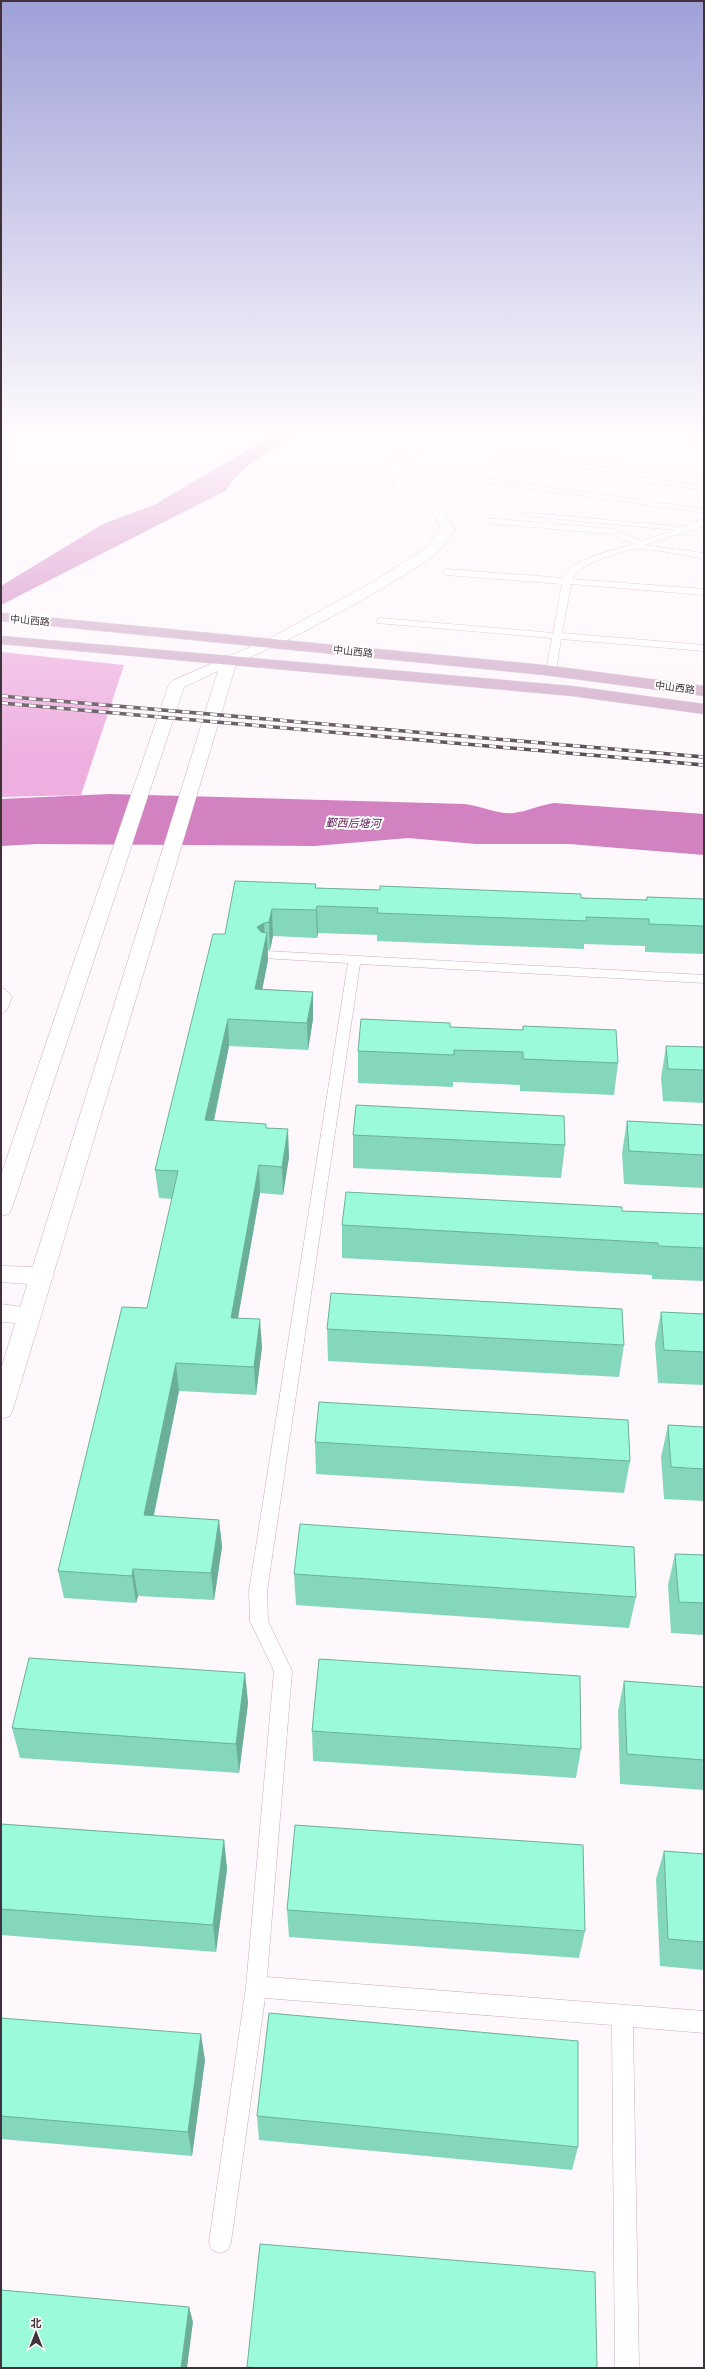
<svg xmlns="http://www.w3.org/2000/svg" width="705" height="2369" font-family="'Nunito Sans','Noto Sans SC',sans-serif">
	<style>
		.green { fill: #eeaedf }
		.water { fill: #d281c1 }
		.lines { fill: none; stroke-linecap: round; stroke-linejoin: round }
		.lane-casing { stroke: #ccacc4; stroke-width: 1 }
		.street-casing { stroke: #ccacc4; stroke-width: 1 }
		.secondary-casing { stroke: #ccacc4; stroke-width: 1 }
		.primary-casing { stroke: #d9d6d8; stroke-width: 1 }
		.lane { fill: #fff; fill-rule: evenodd }
		.street { fill: #fff; fill-rule: evenodd }
		.secondary { fill: #fff; fill-rule: evenodd }
		.primary { fill: #d3afcb; fill-rule: evenodd }
		.rail-casing { stroke: #554952; stroke-width: 3.5 }
		.rail { stroke: #fff; stroke-width: 2.5; stroke-dasharray: 7; stroke-linecap: butt }
		.wall { fill: #85d7bb }
		.shaded-wall { fill: #6caf98 }
		.building { fill: #9bfad9; stroke: #6caf98 }
		.labels { text-anchor: middle; stroke-width: 4; stroke-linejoin: round; paint-order: stroke }
		.far-street-label { font-size: 10px; fill: #3f323c; stroke: #fff }
		.far-water-label { font-size: 11px; font-style: italic; fill: #5f1753; stroke: #fff }
	</style>
	<rect width="100%" height="100%" fill="#fef7fc"/>
	<!-- green -->
	<polygon class="green" points="1,652 124,665 81,795 1,797"/>
	<!-- water -->
	<g class="water">
		<path d="M274,434H303C281,445 236,467 227,490L1,605V586L103,524L154,505Z"/>
		<path d="M110,794L465,804C482,806 498,815 514,813C528,811 540,805 554,803L704,814V855L569,844H476L408,838L315,846L37,844L1,846V799Z"/>
	</g>
	<g class="lines">
		<defs>
			<g id="lane">
				<polygon points="532,452 704,476 704,480 532,456 508,459 704,486 704,490 498,462 493,458 497,456"/>
				<polygon points="482,478 704,509 704,513 485,482 482,482"/>
				<path d="M522,512L684,527L704,518V524L698,528L645,545L704,553V559C688,556 647,547 634,549C621,551 574,566 572,579L704,589V595L571,584L562,633L704,645V651L561,639L556,671L551,674L546,671L552,638L377,623V619L380,618L553,633L562,584L446,575L442,572L446,569L563,578C568,559 615,550 633,544L611,534L488,523L485,522V518L613,529L641,541L675,530L525,516L521,514Z"/>
				<polygon points="266,951 704,975 704,983 360,964 267,1591 268,1621 292,1671 267,1977 704,2011 704,2033 633,2027 639,2368 615,2368 612,2025 265,1998 231,2242 228,2250 220,2253 212,2250 209,2242 246,1987 274,1671 250,1621 249,1591 348,963 262,958 260,955"/>
				<polygon points="1,988 5,989 12,997 7,1010 1,1014"/>
			</g>
			<g id="street">
				<path d="M432,434H446L400,463L405,482L439,504L455,529C449,537 443,547 436,553C417,572 244,669 224,664L221,661L224,658L267,640L371,583L426,548L441,529C433,506 415,498 395,487L388,462Z"/>
				<polygon points="1,1266 42,1267 50,1270 54,1276 50,1282 42,1285 1,1282"/>
				<polygon points="1,1304 38,1309 42,1315 38,1321 30,1324 1,1322"/>
			</g>
			<g id="secondary">
				<polygon points="565,434 598,434 640,438 646,434 704,442 704,450 663,444 648,447 571,438"/>
				<polygon points="229,656 237,661 13,1409 10,1416 1,1419 1,1369 218,671 184,687 12,1208 9,1214 1,1216 1,1175 169,684 172,681"/>
			</g>
			<g id="primary">
				<polygon points="1,613 544,665 704,686 704,696 544,675 1,621"/>
				<polygon points="1,636 572,686 704,704 704,714 572,696 1,644"/>
			</g>
		</defs>
		<!-- lane casing -->
		<use href="#lane" class="lane-casing"/>
		<!-- street casing -->
		<use href="#street" class="street-casing"/>
		<!-- secondary casing -->
		<use href="#secondary" class="secondary-casing"/>
		<!-- primary casing -->
		<use href="#primary" class="primary-casing"/>
		<!-- lane -->
		<use href="#lane" class="lane"/>
		<!-- street -->
		<use href="#street" class="street"/>
		<!-- secondary -->
		<use href="#secondary" class="secondary"/>
		<!-- primary -->
		<use href="#primary" class="primary"/>
		<defs>
			<g id="rail">
				<polyline points="1,696 704,757"/>
				<polyline points="1,703 704,765"/>
			</g>
		</defs>
		<!-- rail casing -->
		<use href="#rail" class="rail-casing"/>
		<!-- rail -->
		<use href="#rail" class="rail"/>
	</g>
	<!-- wall -->
	<g class="wall">
		<polygon points="316,884 316,888 646,900 647,897 704,899 704,954 645,952 645,946 584,944 584,949 377,941 377,935 318,933 317,938 273,936 270,950 268,950 268,960 262,989 313,992 313,1019 308,1050 229,1046 214,1121 267,1128 289,1157 283,1195 260,1193 238,1318 262,1347 256,1395 179,1391 154,1516 219,1520 222,1547 214,1600 138,1596 136,1603 64,1598 58,1571 147,1308 172,1199 159,1198 155,1170 225,934"/>
		<polygon points="523,1026 618,1063 614,1095 520,1091 520,1085 453,1082 453,1087 358,1083 358,1051 450,1027 522,1030"/>
		<polygon points="666,1046 704,1047 704,1103 663,1101 661,1078"/>
		<polygon points="627,1121 704,1125 704,1188 624,1184 622,1153"/>
		<polygon points="353,1135 565,1145 561,1178 353,1168"/>
		<polygon points="622,1211 704,1214 704,1281 652,1279 652,1275 342,1258 342,1225"/>
		<polygon points="661,1312 704,1314 704,1385 658,1383 655,1344"/>
		<polygon points="327,1329 624,1345 619,1377 328,1361"/>
		<polygon points="668,1425 704,1427 704,1501 664,1499 661,1457"/>
		<polygon points="315,1442 630,1461 624,1493 316,1474"/>
		<polygon points="675,1554 704,1555 704,1635 671,1633 668,1585"/>
		<polygon points="294,1574 636,1597 629,1628 296,1605"/>
		<polygon points="245,1673 248,1703 239,1773 20,1758 12,1728"/>
		<polygon points="624,1681 704,1687 704,1790 620,1784 618,1711"/>
		<polygon points="312,1731 581,1749 576,1778 313,1761"/>
		<polygon points="1,1824 224,1840 227,1869 216,1952 1,1935"/>
		<polygon points="664,1851 704,1854 704,1970 660,1966 656,1879"/>
		<polygon points="287,1910 585,1931 579,1958 289,1937"/>
		<polygon points="1,2018 205,2060 192,2156 1,2139"/>
		<polygon points="257,2116 578,2147 572,2170 259,2140"/>
		<polygon points="247,2367 597,2368 248,2368"/>
	</g>
	<!-- shaded-wall -->
	<g class="shaded-wall">
		<polygon points="317,906 318,933 317,938 316,910"/>
		<polygon points="272,909 273,936 270,950 269,922"/>
		<polygon points="264,923 265,943 267,933 268,960 257,1017 255,989 257,927"/>
		<polygon points="313,992 313,1019 308,1050 307,1023"/>
		<polygon points="228,1019 229,1046 208,1148 205,1120"/>
		<polygon points="288,1129 289,1157 283,1195 282,1167"/>
		<polygon points="259,1165 260,1193 233,1346 231,1318"/>
		<polygon points="260,1319 262,1347 256,1395 254,1367"/>
		<polygon points="176,1363 179,1391 148,1542 144,1515"/>
		<polygon points="219,1520 222,1547 214,1600 211,1573"/>
		<polygon points="133,1569 138,1596 136,1603 132,1576"/>
		<polygon points="245,1673 248,1703 239,1773 236,1744"/>
		<polygon points="224,1840 227,1869 216,1952 213,1925"/>
		<polygon points="201,2034 205,2060 192,2156 188,2132"/>
		<polygon points="189,2307 193,2322 187,2368 181,2368"/>
	</g>
	<!-- building -->
	<g class="building">
		<polygon points="235,881 316,884 315,888 380,890 380,886 581,894 581,898 647,900 647,897 704,899 704,926 649,924 649,919 586,917 587,921 377,913 378,908 317,906 316,910 272,909 269,922 264,923 257,927 261,932 267,933 255,989 313,992 307,1023 228,1019 205,1120 266,1124 266,1128 288,1129 282,1167 259,1165 231,1318 260,1319 254,1367 176,1363 144,1515 219,1520 211,1573 133,1569 132,1576 58,1571 122,1307 147,1308 178,1171 155,1170 213,934 225,934"/>
		<polygon points="361,1019 450,1023 450,1027 523,1030 523,1026 616,1030 618,1063 523,1059 523,1052 454,1050 454,1055 358,1051"/>
		<polygon points="666,1046 704,1047 704,1070 668,1069"/>
		<polygon points="356,1105 564,1116 565,1145 353,1135"/>
		<polygon points="627,1121 704,1125 704,1155 629,1151"/>
		<polygon points="346,1192 622,1207 622,1211 704,1214 704,1248 658,1246 658,1243 342,1225"/>
		<polygon points="331,1293 622,1309 624,1345 327,1329"/>
		<polygon points="661,1312 704,1314 704,1352 664,1350"/>
		<polygon points="319,1402 628,1420 630,1461 315,1442"/>
		<polygon points="668,1425 704,1427 704,1469 671,1467"/>
		<polygon points="300,1524 634,1547 636,1597 294,1574"/>
		<polygon points="675,1554 704,1555 704,1603 679,1602"/>
		<polygon points="29,1658 245,1673 236,1744 12,1728"/>
		<polygon points="319,1659 580,1676 581,1749 312,1731"/>
		<polygon points="624,1681 704,1687 704,1760 627,1754"/>
		<polygon points="1,1824 224,1840 213,1925 1,1909"/>
		<polygon points="295,1825 583,1845 585,1931 287,1910"/>
		<polygon points="664,1851 704,1854 704,1942 668,1939"/>
		<polygon points="269,2013 578,2041 578,2147 257,2116"/>
		<polygon points="1,2018 201,2034 188,2132 1,2116"/>
		<polygon points="260,2244 595,2272 597,2368 261,2368 247,2367"/>
		<polygon points="1,2290 189,2307 181,2368 1,2368"/>
	</g>
	<!-- sky -->
	<linearGradient id="sky" x2="0" y2="1"><stop stop-color="#9fa0d8"/><stop offset="0.57" stop-color="#fffbfe"/><stop offset="1" stop-color="#fffbfe" stop-opacity="0"/></linearGradient>
	<rect width="705" height="765" fill="url(#sky)"/>
	<g class="labels">
		<!-- far-street labels -->
		<g class="far-street-label">
			<text transform="translate(30 620) rotate(5)" y="4">中山西路</text>
			<text transform="translate(353 651) rotate(6)" y="4">中山西路</text>
			<text transform="translate(675 687) rotate(7)" y="4">中山西路</text>
		</g>
		<!-- far-water labels -->
		<g class="far-water-label">
			<text transform="translate(353 823) rotate(1)" y="4">鄞西后塘河</text>
		</g>
	</g>
	<!-- border -->
	<rect width="705" height="2369" fill="none" stroke="#3f323c" stroke-width="4"/>
	<!-- north arrow -->
	<g transform="translate(36 2333)" stroke="#ffffff" stroke-width="3" paint-order="stroke">
	<path d="M0-3L7 15L0 10L-7 15Z" fill="#3f323c"/>
	<text y="-6" font-size="11" font-weight="bold" text-anchor="middle" fill="#3f323c">北</text>
	</g>
</svg>
